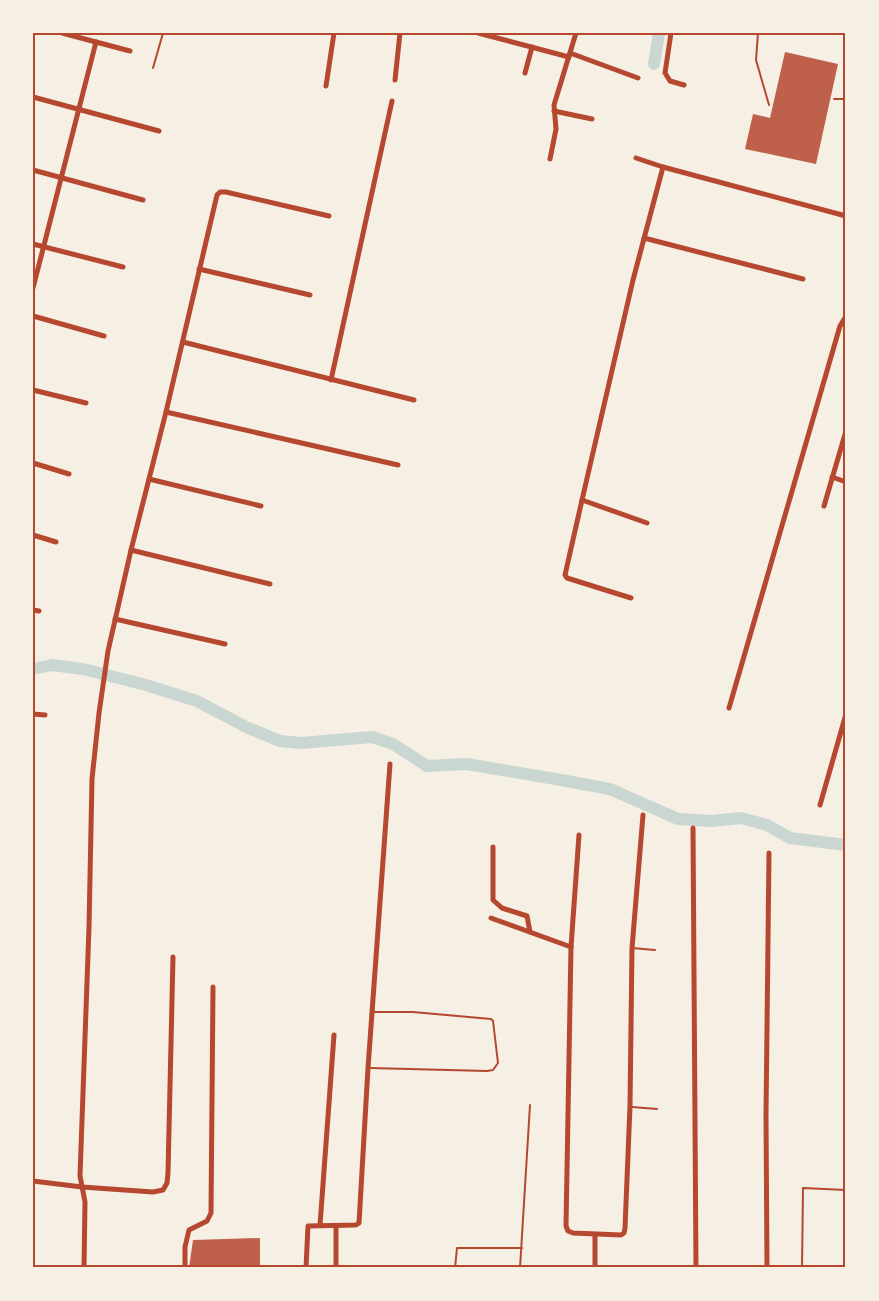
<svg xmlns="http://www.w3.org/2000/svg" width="879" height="1301" font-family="Ubuntu,sans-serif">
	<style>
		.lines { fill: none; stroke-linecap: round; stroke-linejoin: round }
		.canal { stroke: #c9d6d2; stroke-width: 12 }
		.building { fill: #bf614a }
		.path { stroke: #b5482f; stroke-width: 2 }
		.service { stroke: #b5482f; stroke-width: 2 }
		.minor { stroke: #b5482f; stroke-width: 5 }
		.neatline { fill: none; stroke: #b5482f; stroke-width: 2 }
	</style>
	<rect width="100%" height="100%" fill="#f6efe4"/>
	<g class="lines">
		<!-- canal -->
		<g class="canal">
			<polyline points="654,64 659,33"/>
			<polyline points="33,669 52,665 83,669 146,685 197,701 246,727 280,741 301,743 372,737 393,744 427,766 467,764 561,780 610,789 678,819 711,821 741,818 767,825 790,838 846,845"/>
		</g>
	</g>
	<!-- building -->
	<g class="building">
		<polygon points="785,52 838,64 816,164 745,149 753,114 770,118"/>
		<polygon points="260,1238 260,1268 189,1268 193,1240"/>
	</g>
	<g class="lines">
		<!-- path -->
		<polyline class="path" points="802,1268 803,1188 846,1190"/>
		<!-- service -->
		<g class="service">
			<polyline points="758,33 756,60 769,105"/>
			<polyline points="153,68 163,33"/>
			<polyline points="834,99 846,99"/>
			<polyline points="632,948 655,950"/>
			<polyline points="370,1068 487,1071 493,1070 498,1063 493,1021 491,1019 413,1012 374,1012"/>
			<polyline points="632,1107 657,1109"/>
			<polyline points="455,1268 457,1248 522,1248"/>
			<polyline points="520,1268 530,1105"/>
		</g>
		<!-- minor -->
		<g class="minor">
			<polyline points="62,33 130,51"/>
			<polyline points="478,33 569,57"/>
			<polyline points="671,33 665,73 670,81 684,85"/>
			<polyline points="570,53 638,78"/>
			<polyline points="525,73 532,47"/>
			<polyline points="395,80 400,33"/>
			<polyline points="326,86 334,33"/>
			<polyline points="33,97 159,131"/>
			<polyline points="554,111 592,119"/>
			<polyline points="636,158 663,167 846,216"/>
			<polyline points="550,159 556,129 554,105 576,33"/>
			<polyline points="33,170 143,200"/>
			<polyline points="644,238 803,279"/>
			<polyline points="33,244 123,267"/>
			<polyline points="199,269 310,295"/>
			<polyline points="33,288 96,42"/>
			<polyline points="33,316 104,336"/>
			<polyline points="183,342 414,400"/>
			<polyline points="331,380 392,101"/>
			<polyline points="33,390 86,403"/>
			<polyline points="166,412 398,465"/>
			<polyline points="33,463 69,474"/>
			<polyline points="832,477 846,482"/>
			<polyline points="149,479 261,506"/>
			<polyline points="582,500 565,575 567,578 631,598"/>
			<polyline points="824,506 846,431"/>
			<polyline points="647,523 582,500 633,280 663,167"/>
			<polyline points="33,535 56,542"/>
			<polyline points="131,550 270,584"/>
			<polyline points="33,610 39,611"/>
			<polyline points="115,619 225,644"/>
			<polyline points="729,708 840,326 846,316"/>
			<polyline points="33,714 45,715"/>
			<polyline points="820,805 846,714"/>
			<polyline points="693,828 696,1268"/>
			<polyline points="579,835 571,947 566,1226 568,1231 573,1233 621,1235 624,1233 625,1228 630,1106 632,948 643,815"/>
			<polyline points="493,847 493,900 502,908 527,916 530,932"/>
			<polyline points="491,918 571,947"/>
			<polyline points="33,1181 82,1187 153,1192 163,1190 167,1183 168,1173 173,957"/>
			<polyline points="320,1225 334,1035"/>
			<polyline points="595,1235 595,1268"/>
			<polyline points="84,1268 85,1202 80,1176 89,927 92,779 99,713 108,651 131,550 166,412 217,195 220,192 226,192 329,216"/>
			<polyline points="185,1268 185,1247 189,1230 207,1221 211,1213 213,987"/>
			<polyline points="306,1268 308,1226 356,1225 359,1223 368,1068 390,764"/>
			<polyline points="336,1268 336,1226"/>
			<polyline points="767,1268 766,1115 769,853"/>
		</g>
	</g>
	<!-- border -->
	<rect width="879" height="1301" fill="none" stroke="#f6efe4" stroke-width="69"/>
	<rect x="34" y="34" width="810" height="1232" class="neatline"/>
</svg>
